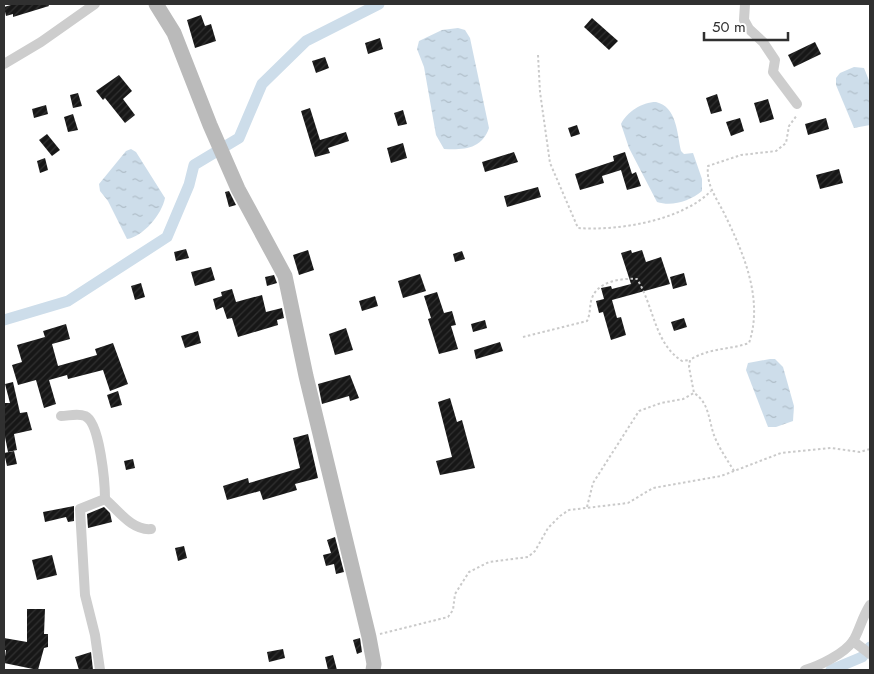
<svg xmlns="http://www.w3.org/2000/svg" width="874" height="674" font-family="Jost,sans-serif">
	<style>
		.water { fill: url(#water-ripples) }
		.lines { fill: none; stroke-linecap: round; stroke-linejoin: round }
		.canal { stroke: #cdddea; stroke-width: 11 }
		.building { fill: url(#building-hatch) }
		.path { stroke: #cacaca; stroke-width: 2; stroke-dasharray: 2.5 2.5; stroke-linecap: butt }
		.street { stroke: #cdcdcd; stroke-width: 10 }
		.secondary { stroke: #bababa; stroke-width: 15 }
	</style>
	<defs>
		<pattern id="water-ripples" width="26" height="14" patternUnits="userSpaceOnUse" patternTransform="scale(1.25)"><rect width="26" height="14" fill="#cdddea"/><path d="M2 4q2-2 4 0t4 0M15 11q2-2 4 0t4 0" fill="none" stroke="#b0bec9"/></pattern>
		<pattern id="building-hatch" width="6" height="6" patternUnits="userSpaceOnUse" patternTransform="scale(1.25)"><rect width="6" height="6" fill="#171717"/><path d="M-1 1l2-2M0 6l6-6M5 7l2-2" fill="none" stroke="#303030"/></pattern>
	</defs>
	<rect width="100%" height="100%" fill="#fff"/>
	<!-- water -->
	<g class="water">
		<path d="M458,28L465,30L470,38L489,128C482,149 464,150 444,149L436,135L424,67L417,49L419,41L442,30Z"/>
		<polygon points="854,67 864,68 870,83 870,125 854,128 836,85 836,78 840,73"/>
		<path d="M656,102C677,107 677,133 681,151L684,154L693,153L702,179V191C690,201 672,207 657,202L629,148L621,124C627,112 642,102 656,102Z"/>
		<path d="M131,149L136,152L165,198C162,214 143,237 127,239L108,201L100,191L99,184L126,151Z"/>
		<polygon points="770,359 775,359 783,367 794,406 793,421 776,427 768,427 746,370 748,363"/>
	</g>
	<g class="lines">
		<!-- canal -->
		<g class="canal">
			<polyline points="4,320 68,301 167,237 189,185 194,165 239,138 262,84 306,41 379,4"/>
			<polyline points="831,670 862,657 870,647"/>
		</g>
	</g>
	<!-- building -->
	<g class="building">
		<polygon points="14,4 48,4 49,6 13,17 13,14 6,16 4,7"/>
		<polygon points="201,15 205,26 211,24 216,41 195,48 187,20"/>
		<polygon points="592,18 618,41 609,50 584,27"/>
		<polygon points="380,38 383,49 368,54 365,43"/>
		<polygon points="815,42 821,54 794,67 788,55"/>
		<polygon points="325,57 329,68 316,73 312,61"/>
		<polygon points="119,75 132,91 123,99 135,115 125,123 105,98 103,100 96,91"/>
		<polygon points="78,93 82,106 73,108 70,95"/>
		<polygon points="717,94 722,111 711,114 706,98"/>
		<polygon points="768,99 774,119 760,123 754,103"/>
		<polygon points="46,105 48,114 34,118 32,109"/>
		<polygon points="310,108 320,140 346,132 349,141 328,148 330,153 315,157 301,111"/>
		<polygon points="403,110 407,124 398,126 394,113"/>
		<polygon points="73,114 78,130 68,132 64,117"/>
		<polygon points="740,118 744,131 731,136 726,122"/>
		<polygon points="826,118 829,129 808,135 805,124"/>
		<polygon points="577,125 580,134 571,137 568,128"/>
		<polygon points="47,134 60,150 52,156 39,140"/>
		<polygon points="403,143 407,158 391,163 387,148"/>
		<polygon points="514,152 518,162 485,172 482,162"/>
		<polygon points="625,152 632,174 636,172 641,186 627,190 621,170 602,176 604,183 580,190 575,174 614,161 613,156"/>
		<polygon points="45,158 48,170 40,173 37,161"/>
		<polygon points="839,169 843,183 820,189 816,175"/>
		<polygon points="538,187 541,197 507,207 504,196"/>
		<polygon points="229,191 236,205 229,207 225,192"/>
		<polygon points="186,249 189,258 176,261 174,252"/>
		<polygon points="308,250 314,270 299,275 293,255"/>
		<polygon points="631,250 632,253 642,250 646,262 661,257 670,284 612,300 617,318 621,317 626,335 611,340 603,312 599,313 596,301 604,299 601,288 611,286 612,289 631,284 621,253"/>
		<polygon points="462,251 465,259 455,262 453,254"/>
		<polygon points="211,267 215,280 195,286 191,272"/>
		<polygon points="684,273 687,285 673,289 670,277"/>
		<polygon points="420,274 426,291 403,298 398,281"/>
		<polygon points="274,275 277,283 267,286 265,277"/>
		<polygon points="141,283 145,297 135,300 131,286"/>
		<polygon points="232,289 236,302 262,295 266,312 282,308 284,318 277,320 278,325 238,337 232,318 227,319 223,307 216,310 213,299 222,296 221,292"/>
		<polygon points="437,292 444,313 452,311 456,325 451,326 458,349 439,354 428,319 431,318 424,296"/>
		<polygon points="375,296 378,306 362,311 359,301"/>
		<polygon points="684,318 687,327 674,331 671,322"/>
		<polygon points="485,320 487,328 473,332 471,324"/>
		<polygon points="66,324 70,339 52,344 58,366 97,355 95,349 113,343 128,384 110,391 103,370 68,379 67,375 49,380 56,404 44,408 36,380 18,385 12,365 22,362 17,345 45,337 43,331"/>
		<polygon points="346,328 353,350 335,355 329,334"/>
		<polygon points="198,331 201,343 185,348 181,336"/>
		<polygon points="500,342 503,351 476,359 474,350"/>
		<polygon points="350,375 359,398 350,401 349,396 322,404 318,384"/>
		<polygon points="13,382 20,413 27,412 32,430 14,434 17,450 8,452 4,432 4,403 10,403 5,384"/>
		<polygon points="118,391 122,405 111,408 107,395"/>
		<polygon points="450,398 457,422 462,420 475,468 440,475 436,461 452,457 438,402"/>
		<polygon points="308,434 318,478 295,484 297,490 263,500 260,491 227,500 223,486 248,478 249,483 300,468 293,438"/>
		<polygon points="14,451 17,464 7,466 4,453"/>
		<polygon points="133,459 135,468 126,470 124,461"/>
		<polygon points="74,506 74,521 68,522 66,517 45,522 43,512"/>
		<polygon points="104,507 110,513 112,522 88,528 87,514"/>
		<polygon points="335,537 344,572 336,574 334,564 326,566 323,555 331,553 327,540"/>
		<polygon points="184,546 187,558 178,561 175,548"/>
		<polygon points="52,555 57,575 37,580 32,560"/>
		<polygon points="27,609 45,609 44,634 48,634 48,647 44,648 38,670 4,663 6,650 4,650 4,638 27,642"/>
		<polygon points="360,638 362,652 357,654 353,640"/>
		<polygon points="283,649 285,658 269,662 267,652"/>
		<polygon points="91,652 93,670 79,670 75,657"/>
		<polygon points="333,655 337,670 328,670 325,657"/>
	</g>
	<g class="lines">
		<!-- path -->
		<g class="path">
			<path d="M538,55L540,92L550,163L578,228C618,231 681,221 711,191"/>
			<path d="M523,337L587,321C591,313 589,306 592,298C598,281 622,278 637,279C654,306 654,343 682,361L690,360"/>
			<path d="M734,471C728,461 721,451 716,440C708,423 711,404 694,393L689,367L690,360C708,348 729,350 749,343C764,299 743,252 724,213C716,197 706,185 708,166L741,155L776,151L786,143L789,126L797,115"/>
			<polyline points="587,507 593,483 639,411 661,403 683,399 694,393"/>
			<polyline points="380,634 448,617 453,610 455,594 469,572 489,562 528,557 535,551 548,528 560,516 569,510 628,503 653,488 721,476 781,453 831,448 860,452 870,449"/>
		</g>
		<!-- street -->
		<g class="street">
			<polyline points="745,4 744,20 749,29 763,42 775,60 773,72 797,104"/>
			<polyline points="4,64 41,42 95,4"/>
			<path d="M61,416C68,416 78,413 85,416C100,422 105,484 105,499L80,509L85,595L95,635L100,670"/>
			<path d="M105,499C118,510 132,531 151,529"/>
			<polyline points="853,641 870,654"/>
			<path d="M805,670C819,666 844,654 853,641C859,632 862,617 870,605"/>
		</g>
		<!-- secondary -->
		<polyline class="secondary" points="156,4 174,33 210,125 238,189 285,276 306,376 369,637 374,664 373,670"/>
	</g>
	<!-- border -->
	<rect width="874" height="674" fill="none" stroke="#303030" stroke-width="10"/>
	<!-- scale -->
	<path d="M704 32v8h84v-8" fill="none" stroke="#303030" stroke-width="2.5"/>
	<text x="712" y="32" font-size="15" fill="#303030" stroke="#ffffff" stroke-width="4" paint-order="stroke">50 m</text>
</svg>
